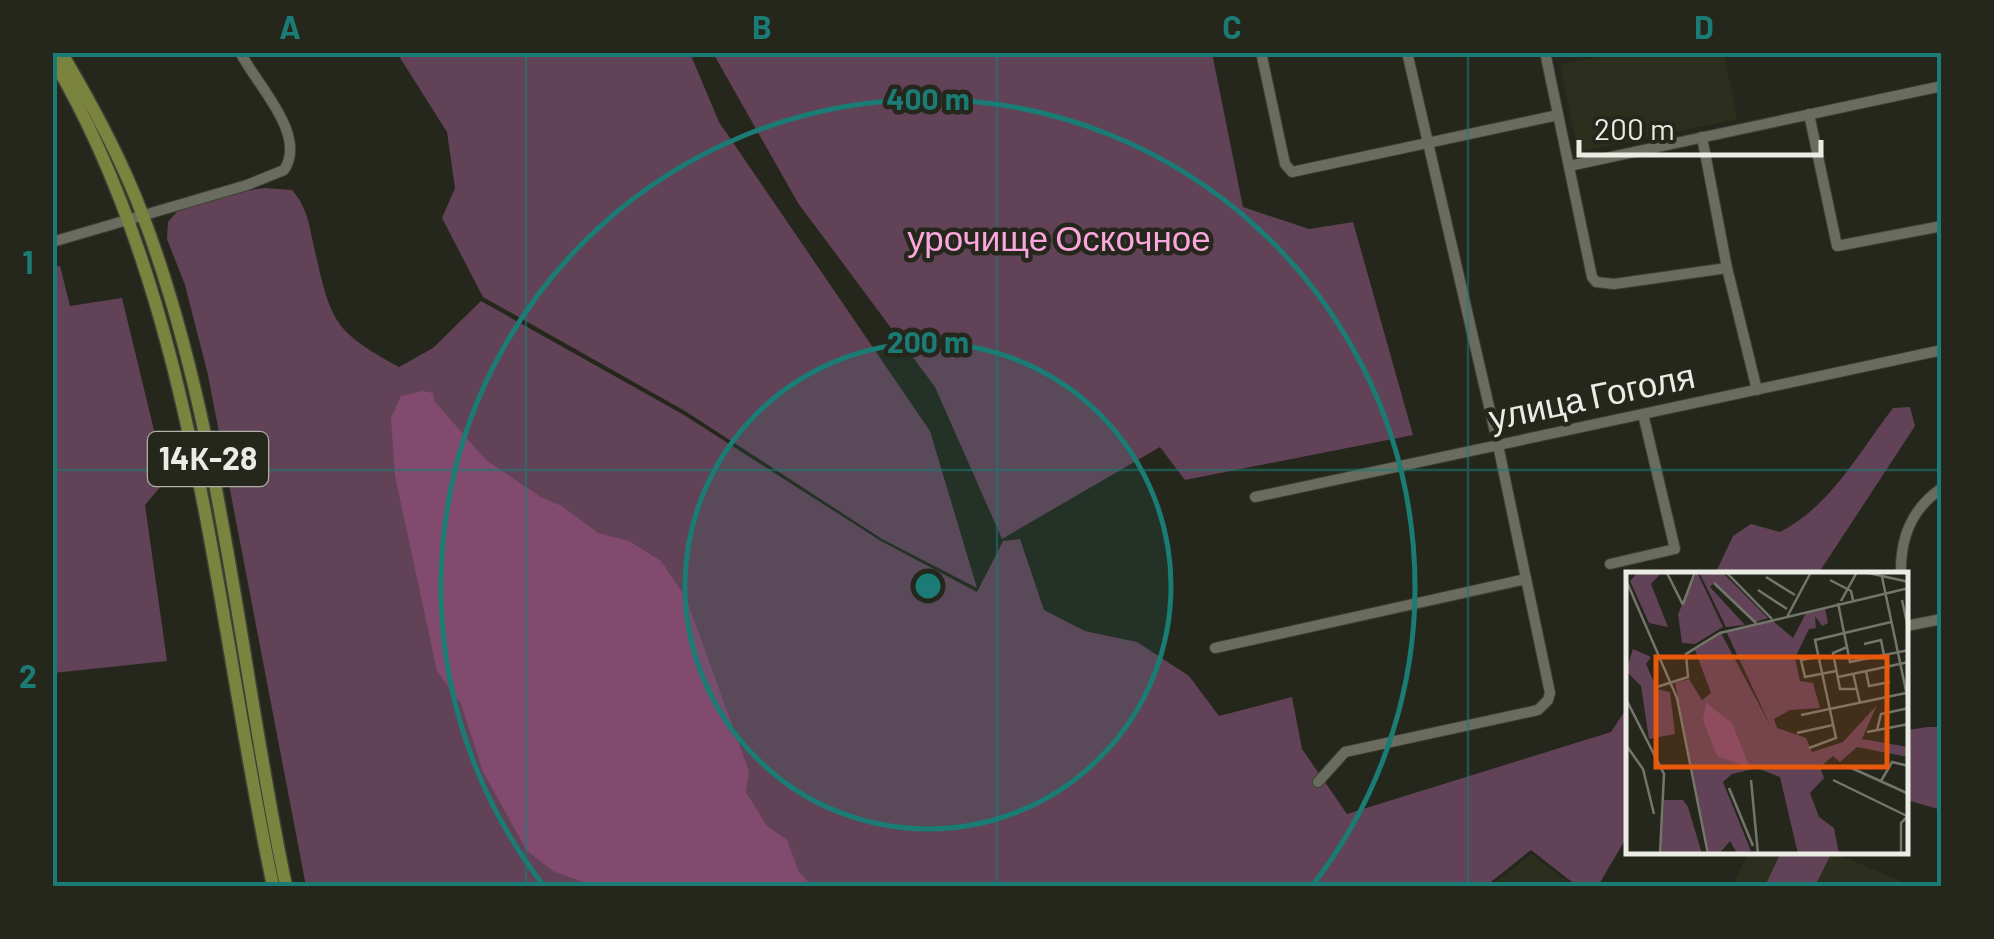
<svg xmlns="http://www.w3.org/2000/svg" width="1994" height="939" font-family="Barlow,sans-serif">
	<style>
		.built { fill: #2c2f1e }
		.green { fill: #624256 }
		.water { fill: #814a6e }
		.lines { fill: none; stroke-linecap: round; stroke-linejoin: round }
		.minor-casing { stroke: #3f4137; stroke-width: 12 }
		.major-casing { stroke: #3f4137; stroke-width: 15 }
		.minor { stroke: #696c5f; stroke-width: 10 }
		.major { stroke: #7a843f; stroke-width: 12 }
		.grid { fill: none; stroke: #1a7c74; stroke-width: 2.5; stroke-opacity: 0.55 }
		.ring { fill: none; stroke: #1a7c74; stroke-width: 5 }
		.labels { text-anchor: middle; stroke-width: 9; stroke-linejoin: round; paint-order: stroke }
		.shield { fill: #25271c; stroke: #b0b2a9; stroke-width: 2.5 }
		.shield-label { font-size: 32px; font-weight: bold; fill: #ebede5 }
		.park-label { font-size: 35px; fill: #fba6dc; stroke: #25271c }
		.street-label { font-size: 35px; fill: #ebede5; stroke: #25271c }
		.inset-road { fill: none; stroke: #74766c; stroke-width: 2.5 }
		.view { fill: #e8590c; fill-opacity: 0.15; stroke: #e8590c; stroke-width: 5 }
		.inset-edge { fill: none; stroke: #ebede5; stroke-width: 5 }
		.centre { fill: #1a7c74; stroke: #25271c; stroke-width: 5 }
		.ring-label { font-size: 30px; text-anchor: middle; font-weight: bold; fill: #1a7c74; stroke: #25271c; stroke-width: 9; stroke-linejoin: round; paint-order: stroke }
		.neatline { fill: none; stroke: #1a7c74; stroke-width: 4 }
		.grid-label { font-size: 32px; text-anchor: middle; font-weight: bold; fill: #1a7c74 }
	</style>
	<rect width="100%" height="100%" fill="#25271c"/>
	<!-- built -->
	<g class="built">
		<polygon points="1623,52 1724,53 1737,119 1578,152 1560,65"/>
		<polygon points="1749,852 1842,852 1841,856 1913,886 1745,886 1734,881"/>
		<polygon points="1531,854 1573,886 1490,886"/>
	</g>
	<!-- green -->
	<g class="green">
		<polygon points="397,53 690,53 719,122 930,431 977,588 882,539 685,411 483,297 442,218 455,188 447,132"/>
		<polygon points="713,53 1212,53 1243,207 1309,229 1353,222 1413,435 1185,480 1160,447 1002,539 935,387 798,203"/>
		<path d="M264,188L292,190C307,207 309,224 314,247C331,320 331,330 399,367L433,348L481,301L684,415L881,541L977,592L1003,541L1020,539L1044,610L1085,631L1137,642L1189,676L1219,716L1292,697L1302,749L1347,814L1611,732L1629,705V833L1598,886H1577L1531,850L1486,886H306L208,375L185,285L167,239L168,222L180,208L202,198Z"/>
		<polygon points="60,266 70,306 122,298 166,480 145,505 167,661 53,673 52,267"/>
		<path d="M1910,407L1915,426L1818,574H1715L1733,536L1751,524L1780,532C1831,506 1859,452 1893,408Z"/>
		<polygon points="1928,727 1941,727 1941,810 1907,800 1907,730"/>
		<polygon points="1781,852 1832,852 1815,886 1771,886 1766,884"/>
	</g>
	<!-- water -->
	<polygon class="water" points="423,391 433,393 435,402 486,460 541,497 562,506 598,533 629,541 661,561 686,598 749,771 746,792 767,826 787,840 799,872 812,886 593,886 553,871 527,851 483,772 461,704 437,671 395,476 391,418 401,396"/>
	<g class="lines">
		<defs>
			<g id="minor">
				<polyline points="1261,52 1285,164 1292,172 1558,115"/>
				<polyline points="1545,52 1592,277 1596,282 1614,284 1727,268"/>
				<polyline points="1809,114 1837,246 1942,226"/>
				<polyline points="1702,137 1727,268 1757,390"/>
				<polyline points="1569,166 1942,86"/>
				<path d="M52,242L247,185L284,170C308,135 256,84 240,52"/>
				<polyline points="1255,497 1942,350"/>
				<polyline points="1610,564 1675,549 1643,414"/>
				<path d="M1901,574C1900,538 1911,509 1942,488"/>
				<polyline points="1906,626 1942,619"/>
				<polyline points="1215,648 1526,579"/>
				<polyline points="1318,782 1345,752 1538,710 1548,700 1550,693 1498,445 1407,52"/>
			</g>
			<g id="major">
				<path d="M61,52C92,104 122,160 143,216C222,425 240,668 286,886"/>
				<path d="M52,58C196,300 215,615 273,886"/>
			</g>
		</defs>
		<!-- minor casing -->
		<use href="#minor" class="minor-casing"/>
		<!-- major casing -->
		<use href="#major" class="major-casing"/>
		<!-- minor -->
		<use href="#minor" class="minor"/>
		<!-- major -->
		<use href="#major" class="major"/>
	</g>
	<!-- grid -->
	<path class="grid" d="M526,52V886M997,52V886M1468,52V886M52,470H1942"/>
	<!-- distance rings -->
	<circle cx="928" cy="586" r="243" fill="#1a7c74" fill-opacity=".12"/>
	<g class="ring">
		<circle cx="928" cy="586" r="243"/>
		<path d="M544 886A487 487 0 1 1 1312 886"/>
	</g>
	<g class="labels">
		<!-- shield labels -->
		<rect class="shield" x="148" y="432" width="120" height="54" rx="8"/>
		<g class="shield-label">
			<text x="208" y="470">14К-28</text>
		</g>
		<!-- park labels -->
		<g class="park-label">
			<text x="1059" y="251">урочище Оскочное</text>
		</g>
		<!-- street labels -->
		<g class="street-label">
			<text transform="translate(1592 397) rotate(-12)" y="12">улица Гоголя</text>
		</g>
	</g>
	<!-- overview -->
	<g transform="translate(1626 572)">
		<rect width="282" height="282" fill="#25271c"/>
		<path d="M12,0H36L25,12L42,55L23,51L4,9ZM71,0L97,55L69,72L56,71L52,42ZM73,0H96L142,46L130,50L88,11L84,15L119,53L100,55ZM199,36L202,51L196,54L189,44L190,56L183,57L169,86L174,109L187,111L194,136L164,138L148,147L151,156L180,166L186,180L217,170L251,133L236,167L282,175V185L231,175L214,190L207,184L194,195L198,206L184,221L193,245L208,256L213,282H172L154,205L131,196L106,202L97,210L125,279L111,281L104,269L93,282H83L49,111L63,107L76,128L85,121L69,78L95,61L144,153L100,59L147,49L167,66L180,41ZM7,77L25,85L20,92L31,117L44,120L49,162L23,167L15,114L0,99ZM38,228H57L62,235L76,282H35Z" fill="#624256"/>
		<path d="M80,131L106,151L124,196L91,184L77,148Z" fill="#814a6e"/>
		<path class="inset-road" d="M238,0L283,10M41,1L57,33M101,1L146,47M140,5L169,23M256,5L283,133M0,8L51,126L82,282M204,8L225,19L227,28M88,11L130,51M132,18L161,37M276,28L283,60M215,29L231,0M212,31L224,90L283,78M57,32L69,0M161,45L185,0M238,72L255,68L258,83M221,75L207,81L214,117H230M191,85L175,88L179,105L210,99M240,99L243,114L264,110M227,101L234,131M212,105L283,90M31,115L62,105L60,82L94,61L283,16M0,127L38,202L34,282M175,143L280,121M251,158L255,142L283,136M241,160L283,152M171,161L207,153M0,173L17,197L28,242M183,176L210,166L189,68L265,50M221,194L283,222M125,208L132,282M207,208L281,244M255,209L266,190L283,194M103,216L127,274M275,282V251L283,243"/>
		<path class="view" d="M30,85H261V195H30Z"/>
		<rect width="282" height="282" class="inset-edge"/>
	</g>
	<circle cx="928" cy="586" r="15" class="centre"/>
	<g class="ring-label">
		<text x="928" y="110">400 m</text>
		<text x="928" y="353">200 m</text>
	</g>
	<!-- border -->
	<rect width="1994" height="939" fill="none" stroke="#25271c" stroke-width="110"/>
	<!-- scale -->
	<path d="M1579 140v15h242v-15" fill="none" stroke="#ebede5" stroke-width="5"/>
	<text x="1594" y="140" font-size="30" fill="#ebede5" stroke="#25271c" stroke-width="8" paint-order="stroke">200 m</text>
	<rect x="55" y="55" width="1884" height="829" class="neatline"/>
	<g class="grid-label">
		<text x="290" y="39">A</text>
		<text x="762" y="39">B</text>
		<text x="1232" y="39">C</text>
		<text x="1704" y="39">D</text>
		<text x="28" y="274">1</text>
		<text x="28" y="688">2</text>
	</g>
</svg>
